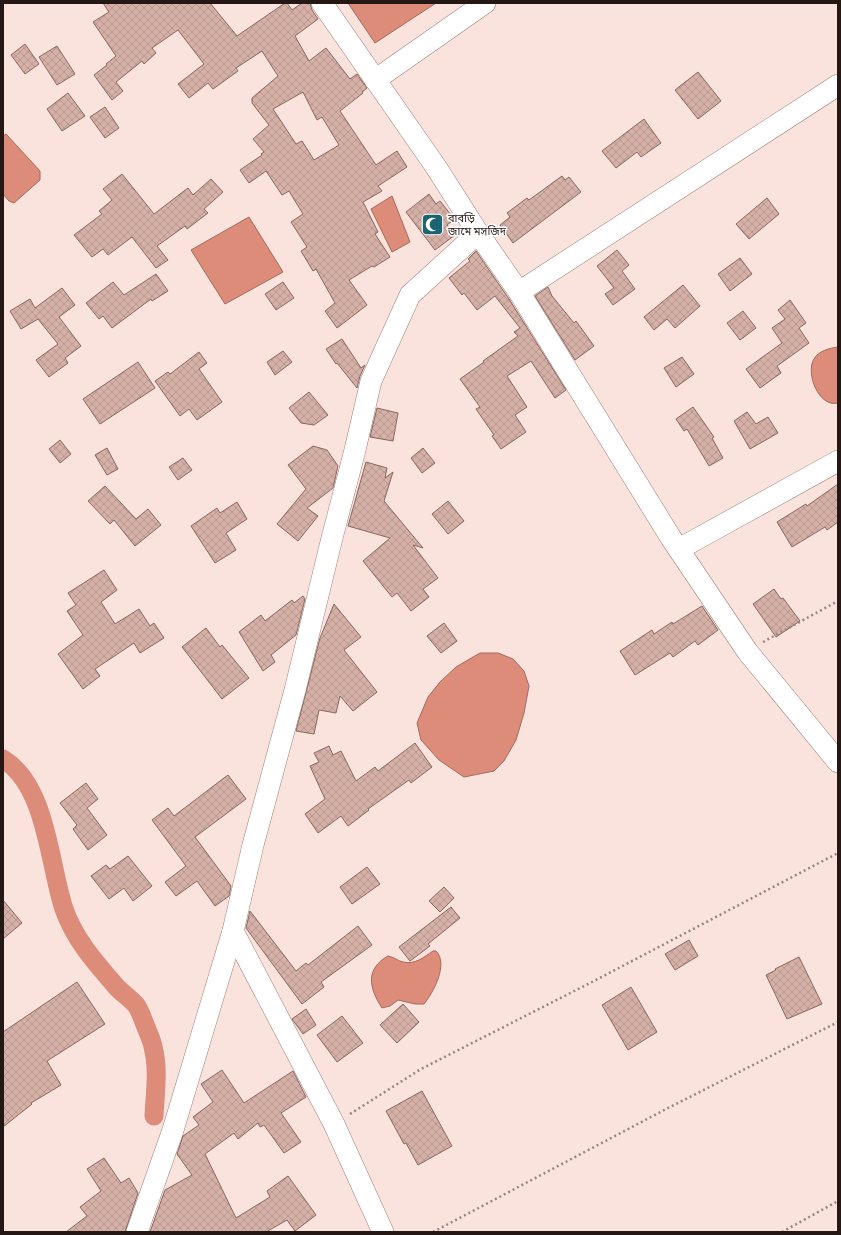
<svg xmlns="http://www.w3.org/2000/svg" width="841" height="1235" font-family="'Golos Text','Noto Sans Bengali',sans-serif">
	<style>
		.water { fill: #dd8c7a; stroke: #a6695b }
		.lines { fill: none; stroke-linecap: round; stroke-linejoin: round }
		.canal { stroke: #dd8c7a; stroke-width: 19 }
		.building { fill: url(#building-cross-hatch); stroke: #89675f; fill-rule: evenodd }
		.minor-casing { stroke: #a27f77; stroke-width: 22 }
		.path { stroke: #988581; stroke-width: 2.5; stroke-dasharray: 2 3; stroke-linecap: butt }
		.minor { stroke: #fff; stroke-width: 21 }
		.labels { text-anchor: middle; stroke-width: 3; stroke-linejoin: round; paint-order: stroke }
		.poi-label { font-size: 11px; fill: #251714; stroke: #fff; text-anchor: start }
	</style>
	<defs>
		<pattern id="building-cross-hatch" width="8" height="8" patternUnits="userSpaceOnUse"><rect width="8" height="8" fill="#d5b0a7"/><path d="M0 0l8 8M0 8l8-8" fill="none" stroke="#b7978f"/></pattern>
	</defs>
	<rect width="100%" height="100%" fill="#fae3dd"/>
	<!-- water -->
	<g class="water">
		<polygon points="348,3 436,3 375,43"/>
		<polygon points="6,134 40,171 40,180 14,203 9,201 3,194 3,136"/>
		<polygon points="392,196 410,242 392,252 371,209"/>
		<polygon points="249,217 283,272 225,304 191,250"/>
		<path d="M838,347V403C819,408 805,373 814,359C818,351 830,348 838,347Z"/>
		<polygon points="480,653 498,653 513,659 524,671 529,686 524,713 516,740 504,761 494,771 464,777 439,760 421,740 417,723 428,697 440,682 456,667"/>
		<path d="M433,951H436C449,964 433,993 424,1004H415L398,1000L390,1006L382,1008C369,988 365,969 388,956C394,957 398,961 403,962C415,965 424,957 433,951Z"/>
	</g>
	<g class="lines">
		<!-- canal -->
		<path class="canal" d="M3,759C47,786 49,864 64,909C74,938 94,961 114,984C120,992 129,997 136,1005C140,1010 143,1020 146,1027C148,1033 152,1040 153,1047C159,1069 155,1093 154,1116"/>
	</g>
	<!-- building -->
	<g class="building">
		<path d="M103,3H210L237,36L285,3H287L292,10L302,3H310L312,10L318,19L295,36L309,61L326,48L350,79L357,74L367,88L362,92L363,93L340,111L376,165L397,151L407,167L378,186L382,191L363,202L378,232L375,234L390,257L374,267L372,266L349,280L367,305L337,328L325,311L335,303L316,269L313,271L301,251L307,247L291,222L303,214L289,191L282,195L266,171L249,183L240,170L262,155L261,154L264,152L253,139L269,125L252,103V98L278,76L262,51L236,68L238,71L213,89L208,83L189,98L178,84L204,64L178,30L152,48L156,53L144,64L142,61L116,82L123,91L112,100L94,75L107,65L106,64L116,56L93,22L109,12ZM303,92L317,120L322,117L339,145L314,160L302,141L296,144L273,109Z"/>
		<polygon points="25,44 39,64 25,74 11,55"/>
		<polygon points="57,46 75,74 57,85 39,57"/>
		<polygon points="698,72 721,101 698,119 675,90"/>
		<polygon points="68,93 85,116 62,131 47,109"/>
		<polygon points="105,107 119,128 105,138 90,117"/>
		<polygon points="644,119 661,143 641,157 637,152 616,168 602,151"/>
		<polygon points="122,174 154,214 188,188 193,195 211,179 223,192 204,209 208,213 187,229 185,226 157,246 168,260 156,268 132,237 108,255 103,249 92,257 74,235 102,214 99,211 112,200 103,189"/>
		<polygon points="562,176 565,180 569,177 581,192 513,243 500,225 510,217 507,213 527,198 529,200"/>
		<polygon points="429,194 436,204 440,201 451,215 447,218 451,222 447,225 455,235 435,250 406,212"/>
		<polygon points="767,198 779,214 749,239 736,224"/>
		<polygon points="617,250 629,265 622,271 635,289 613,305 605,294 614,288 597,266"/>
		<polygon points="476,251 509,299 566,390 555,398 531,361 507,376 527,407 515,415 526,432 501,449 492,436 494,435 476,409 480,407 460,379 484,362 483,361 518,336 514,332 520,328 495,296 477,310 464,293 462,295 449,278 470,261 468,259"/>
		<polygon points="740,258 752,274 730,291 718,274"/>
		<polygon points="156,274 168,291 152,301 151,299 112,328 103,316 99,319 86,303 113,282 124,295"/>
		<polygon points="283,282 294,298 276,310 265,294"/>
		<polygon points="683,285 700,306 675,328 667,319 654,330 644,317"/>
		<polygon points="548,287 552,296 574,323 576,321 594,346 575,360 535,296"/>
		<polygon points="62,288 75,305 59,317 81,346 65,358 68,363 49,377 36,360 58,344 38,319 21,329 10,311 30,299 35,308"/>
		<polygon points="790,300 806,323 799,328 809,343 777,366 781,373 760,388 746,369 782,343 772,328 785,319 778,310"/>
		<polygon points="743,311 756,328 740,340 727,323"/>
		<polygon points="342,339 361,368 365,365 360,376 357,388 337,363 336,364 326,349"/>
		<polygon points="283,351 292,362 275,375 267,362"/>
		<polygon points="199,352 207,363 199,369 222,402 197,420 189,409 180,416 155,381 168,372 170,374"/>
		<polygon points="682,357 694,374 676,387 664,368"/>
		<polygon points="138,362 155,388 100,424 83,399"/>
		<polygon points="309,392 328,415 314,425 301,423 289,408"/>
		<polygon points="693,407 714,437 712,438 723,458 709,466 687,429 684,431 676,419"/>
		<polygon points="377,408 398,413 393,441 370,437"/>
		<polygon points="747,412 756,424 768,417 778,433 750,449 734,421"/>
		<polygon points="60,440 71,454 60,463 49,449"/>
		<polygon points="313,446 327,450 338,466 333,488 307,508 318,516 298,541 277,524 306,489 288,465"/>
		<polygon points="107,448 118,469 107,475 95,455"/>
		<polygon points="423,448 435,463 422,473 411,458"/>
		<polygon points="183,458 192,470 178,480 169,467"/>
		<polygon points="366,462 387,468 385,478 393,472 384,501 423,548 413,545 438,578 423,589 429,597 411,611 397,593 392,597 363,561 390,538 348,526"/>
		<polygon points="838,484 838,522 827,530 825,527 792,547 777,522 806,504 807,506"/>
		<polygon points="105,486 136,519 148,509 161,525 135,546 114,520 110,524 88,501"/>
		<polygon points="448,501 464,521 448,534 432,514"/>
		<polygon points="237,502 247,519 226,533 236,550 215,563 191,526 217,508 220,513"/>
		<polygon points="104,570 117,590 101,602 115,624 139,609 150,626 154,623 164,638 140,653 134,643 95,669 100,676 83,689 58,654 83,635 67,611 76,605 68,593"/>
		<polygon points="774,589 781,599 783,598 800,621 776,637 753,604"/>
		<polygon points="303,596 305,599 296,635 271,655 275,662 263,671 239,632 261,615 265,621 292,600 294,603"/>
		<polygon points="334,604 361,637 344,650 377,692 353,711 340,696 336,713 319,710 314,734 296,731 320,638"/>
		<polygon points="702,606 718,630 698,645 695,641 673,657 670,653 635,675 620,651 652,630 654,634 672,622 673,624"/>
		<polygon points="444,623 457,641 441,653 427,636"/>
		<polygon points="206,628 220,647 222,645 249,678 222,699 182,647"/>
		<polygon points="415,743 432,767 411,783 409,780 368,809 369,810 348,826 341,816 318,833 305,814 325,799 310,766 319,762 314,753 329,746 333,755 341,751 356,781 375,767 378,771"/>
		<polygon points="228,775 246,799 195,837 231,886 229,896 215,906 197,881 176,896 165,882 186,866 152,820 168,808 174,816"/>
		<polygon points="86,783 98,799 87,808 107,835 88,850 73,829 77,825 60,803"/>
		<polygon points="128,856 152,886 133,901 124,888 109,899 91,876 106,865 110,869"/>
		<polygon points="367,867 380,884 352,904 340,887"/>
		<polygon points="444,887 454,898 440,912 429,901"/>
		<polygon points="3,900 22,923 3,939"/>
		<polygon points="451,907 460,918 428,944 430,946 410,961 399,947"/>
		<polygon points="250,911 296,971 306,963 308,965 358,926 372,945 321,982 324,987 302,1004 246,928"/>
		<polygon points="689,940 698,956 675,970 665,954"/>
		<polygon points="799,957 822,1004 787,1019 766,975 776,970 775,969"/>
		<polygon points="77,982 105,1024 47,1061 61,1085 31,1103 32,1104 3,1127 3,1032"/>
		<polygon points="631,987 657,1032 628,1050 602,1005"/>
		<polygon points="403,1004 419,1022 397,1043 380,1025"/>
		<polygon points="306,1009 316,1025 303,1034 292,1019"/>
		<polygon points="342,1016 363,1043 337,1062 317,1035"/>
		<polygon points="222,1070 244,1103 293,1071 306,1097 281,1113 301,1142 284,1153 264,1125 260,1127 258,1123 238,1139 234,1133 205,1154 236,1218 270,1197 267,1191 288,1176 316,1215 295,1231 287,1220 266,1232 150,1232 165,1190 192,1175 177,1154 183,1136 199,1125 193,1117 213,1102 201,1084"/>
		<polygon points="422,1091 452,1146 418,1165 406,1143 404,1144 386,1111"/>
		<polygon points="104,1158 121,1183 129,1178 138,1193 125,1232 66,1232 87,1216 80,1207 101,1191 87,1169"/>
	</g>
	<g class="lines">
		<defs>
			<g id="minor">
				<polyline points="322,3 436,167 478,233 519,292 671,538 747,651 838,762"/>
				<polyline points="375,80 485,3"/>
				<polyline points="519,292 838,85"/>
				<polyline points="679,549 838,461"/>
				<polyline points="233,931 334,1124 383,1232"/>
				<polyline points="137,1232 173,1130 233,931 253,845 295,690 332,538 355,450 371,381 410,295 478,233"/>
			</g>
		</defs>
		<!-- minor casing -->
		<use href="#minor" class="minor-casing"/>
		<!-- path -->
		<g class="path">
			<polyline points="763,642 838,601"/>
			<polyline points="350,1114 421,1069 592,982 838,853"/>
			<polyline points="433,1232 668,1108 838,1022"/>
			<polyline points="782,1232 838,1201"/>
		</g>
		<!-- minor -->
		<use href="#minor" class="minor"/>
	</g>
	<!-- icons -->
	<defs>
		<symbol id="mosque-square" viewBox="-11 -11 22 22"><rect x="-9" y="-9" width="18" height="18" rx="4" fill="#1c6472" stroke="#fff"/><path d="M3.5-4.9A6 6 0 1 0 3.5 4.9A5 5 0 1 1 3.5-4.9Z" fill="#fff"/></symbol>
	</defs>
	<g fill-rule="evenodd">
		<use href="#mosque-square" x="420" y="212" width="25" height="25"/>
	</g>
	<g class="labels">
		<!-- poi labels -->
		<g class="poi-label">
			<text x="448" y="222">বাবড়ি<tspan x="448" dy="13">জামে মসজিদ</tspan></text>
		</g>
	</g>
	<!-- border -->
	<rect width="841" height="1235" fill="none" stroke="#251714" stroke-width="8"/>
</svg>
